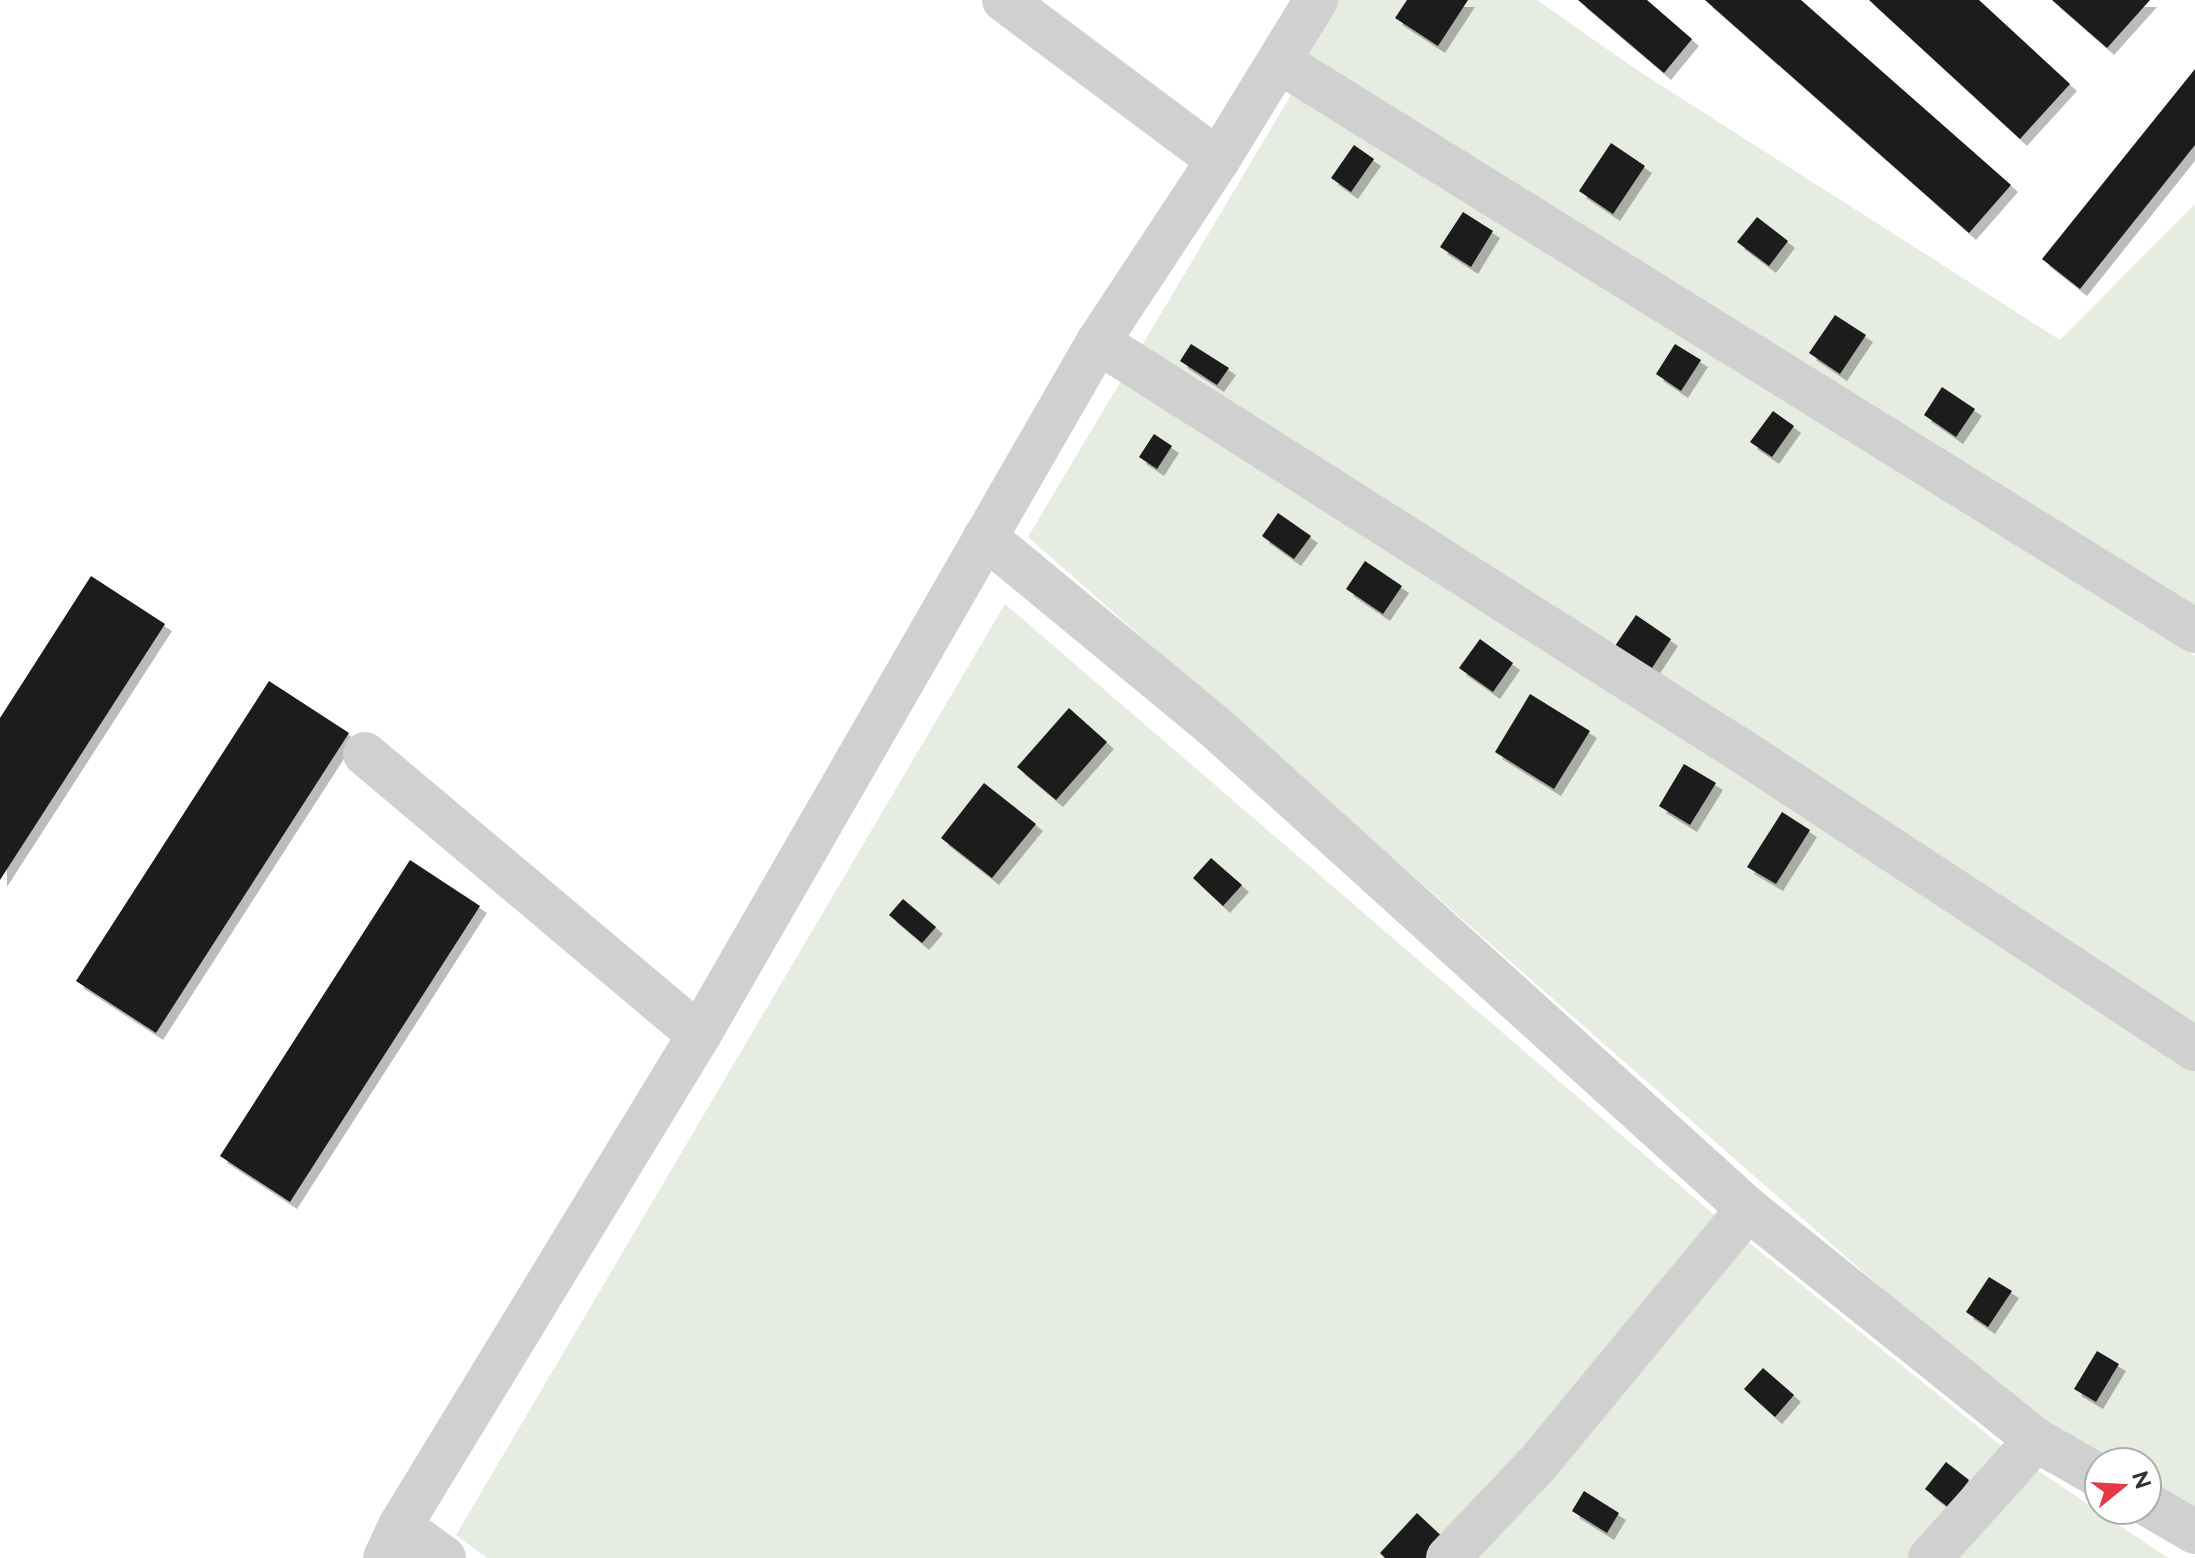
<svg xmlns="http://www.w3.org/2000/svg" width="2195" height="1558" font-family="Raleway,sans-serif">
	<style>
		.garden { fill: #e6ecdf }
		.building { fill: #1a1a1a; filter: url(#shadow) }
		.lines { fill: none; stroke-linecap: round; stroke-linejoin: round }
		.minor { stroke: #d0d0d0; stroke-width: 44 }
	</style>
	<defs>
		<filter id="shadow"><feDropShadow dx="7" dy="7" stdDeviation="0" flood-color="#0004"/></filter>
	</defs>
	<rect width="100%" height="100%" fill="#fff"/>
	<!-- garden -->
	<g class="garden">
		<polygon points="1337,0 1537,0 1637,70 2060,340 2195,204 2195,620 1303,59"/>
		<polygon points="1297,85 2195,656 2195,1511 2147,1485 2147,1462 2103,1462 2044,1431 1028,537"/>
		<polygon points="1005,604 1712,1213 2003,1447 2168,1558 487,1558 456,1535"/>
	</g>
	<!-- building -->
	<g class="building">
		<polygon points="1407,0 1468,0 1438,46 1395,18"/>
		<polygon points="1578,0 1647,0 1692,39 1664,73"/>
		<polygon points="1705,0 1801,0 2011,185 1969,233"/>
		<polygon points="1869,0 1979,0 2070,84 2020,139"/>
		<polygon points="2052,0 2150,0 2107,48"/>
		<polygon points="2195,69 2195,145 2080,289 2042,259"/>
		<polygon points="1611,143 1645,166 1613,214 1579,191"/>
		<polygon points="1354,145 1374,159 1351,192 1331,178"/>
		<polygon points="1463,212 1493,231 1471,267 1440,247"/>
		<polygon points="1757,217 1788,241 1769,266 1737,242"/>
		<polygon points="1835,315 1866,335 1840,374 1809,353"/>
		<polygon points="1191,344 1229,368 1217,385 1180,361"/>
		<polygon points="1675,344 1701,360 1681,391 1656,374"/>
		<polygon points="1942,387 1975,409 1956,437 1924,415"/>
		<polygon points="1773,411 1794,426 1772,457 1750,442"/>
		<polygon points="1154,434 1172,446 1157,469 1139,457"/>
		<polygon points="1278,513 1311,536 1294,559 1262,536"/>
		<polygon points="1365,561 1402,586 1383,614 1346,589"/>
		<polygon points="91,576 165,624 0,880 0,718"/>
		<polygon points="1636,615 1671,639 1650,671 1615,646"/>
		<polygon points="1480,639 1513,663 1493,692 1459,668"/>
		<polygon points="269,681 349,733 156,1033 76,981"/>
		<polygon points="1530,694 1590,731 1554,789 1495,752"/>
		<polygon points="1069,708 1107,742 1056,800 1017,767"/>
		<polygon points="1684,764 1716,783 1690,825 1659,806"/>
		<polygon points="984,783 1036,824 992,878 941,838"/>
		<polygon points="1782,812 1810,830 1776,884 1747,867"/>
		<polygon points="1211,858 1242,885 1223,906 1193,878"/>
		<polygon points="410,860 480,906 290,1202 220,1156"/>
		<polygon points="903,899 936,927 922,943 889,915"/>
		<polygon points="1989,1277 2012,1291 1988,1327 1966,1312"/>
		<polygon points="2097,1351 2119,1364 2096,1402 2074,1389"/>
		<polygon points="1763,1368 1794,1395 1775,1417 1744,1389"/>
		<polygon points="1946,1462 1969,1480 1949,1508 1925,1489"/>
		<polygon points="1584,1491 1619,1513 1607,1533 1572,1511"/>
		<polygon points="1417,1513 1450,1544 1437,1558 1385,1558 1380,1553"/>
	</g>
	<g class="lines">
		<!-- minor -->
		<g class="minor">
			<polyline points="1004,0 1218,160"/>
			<polyline points="1280,62 2195,631"/>
			<polyline points="1098,342 1748,755 2195,1049"/>
			<polyline points="985,537 1214,726 1748,1209 2036,1440 2099,1476"/>
			<polyline points="365,754 699,1035"/>
			<polyline points="2147,1504 2195,1532"/>
			<polyline points="400,1526 444,1558"/>
			<polyline points="385,1558 400,1526 699,1035 1098,342 1218,160 1316,0"/>
			<polyline points="1448,1558 1538,1463 1748,1209"/>
			<polyline points="1930,1558 2036,1440"/>
		</g>
	</g>
	<!-- north arrow -->
	<g transform="translate(2123 1486) rotate(72)"><circle r="38" fill="#ffffff" stroke="#adadad" stroke-width="2"/>
	<path d="M0-6L14 30L0 20L-14 30Z" fill="#e63946"/>
	<text y="-12" font-size="22" font-weight="bold" text-anchor="middle" fill="#333333">N</text>
	</g>
</svg>
